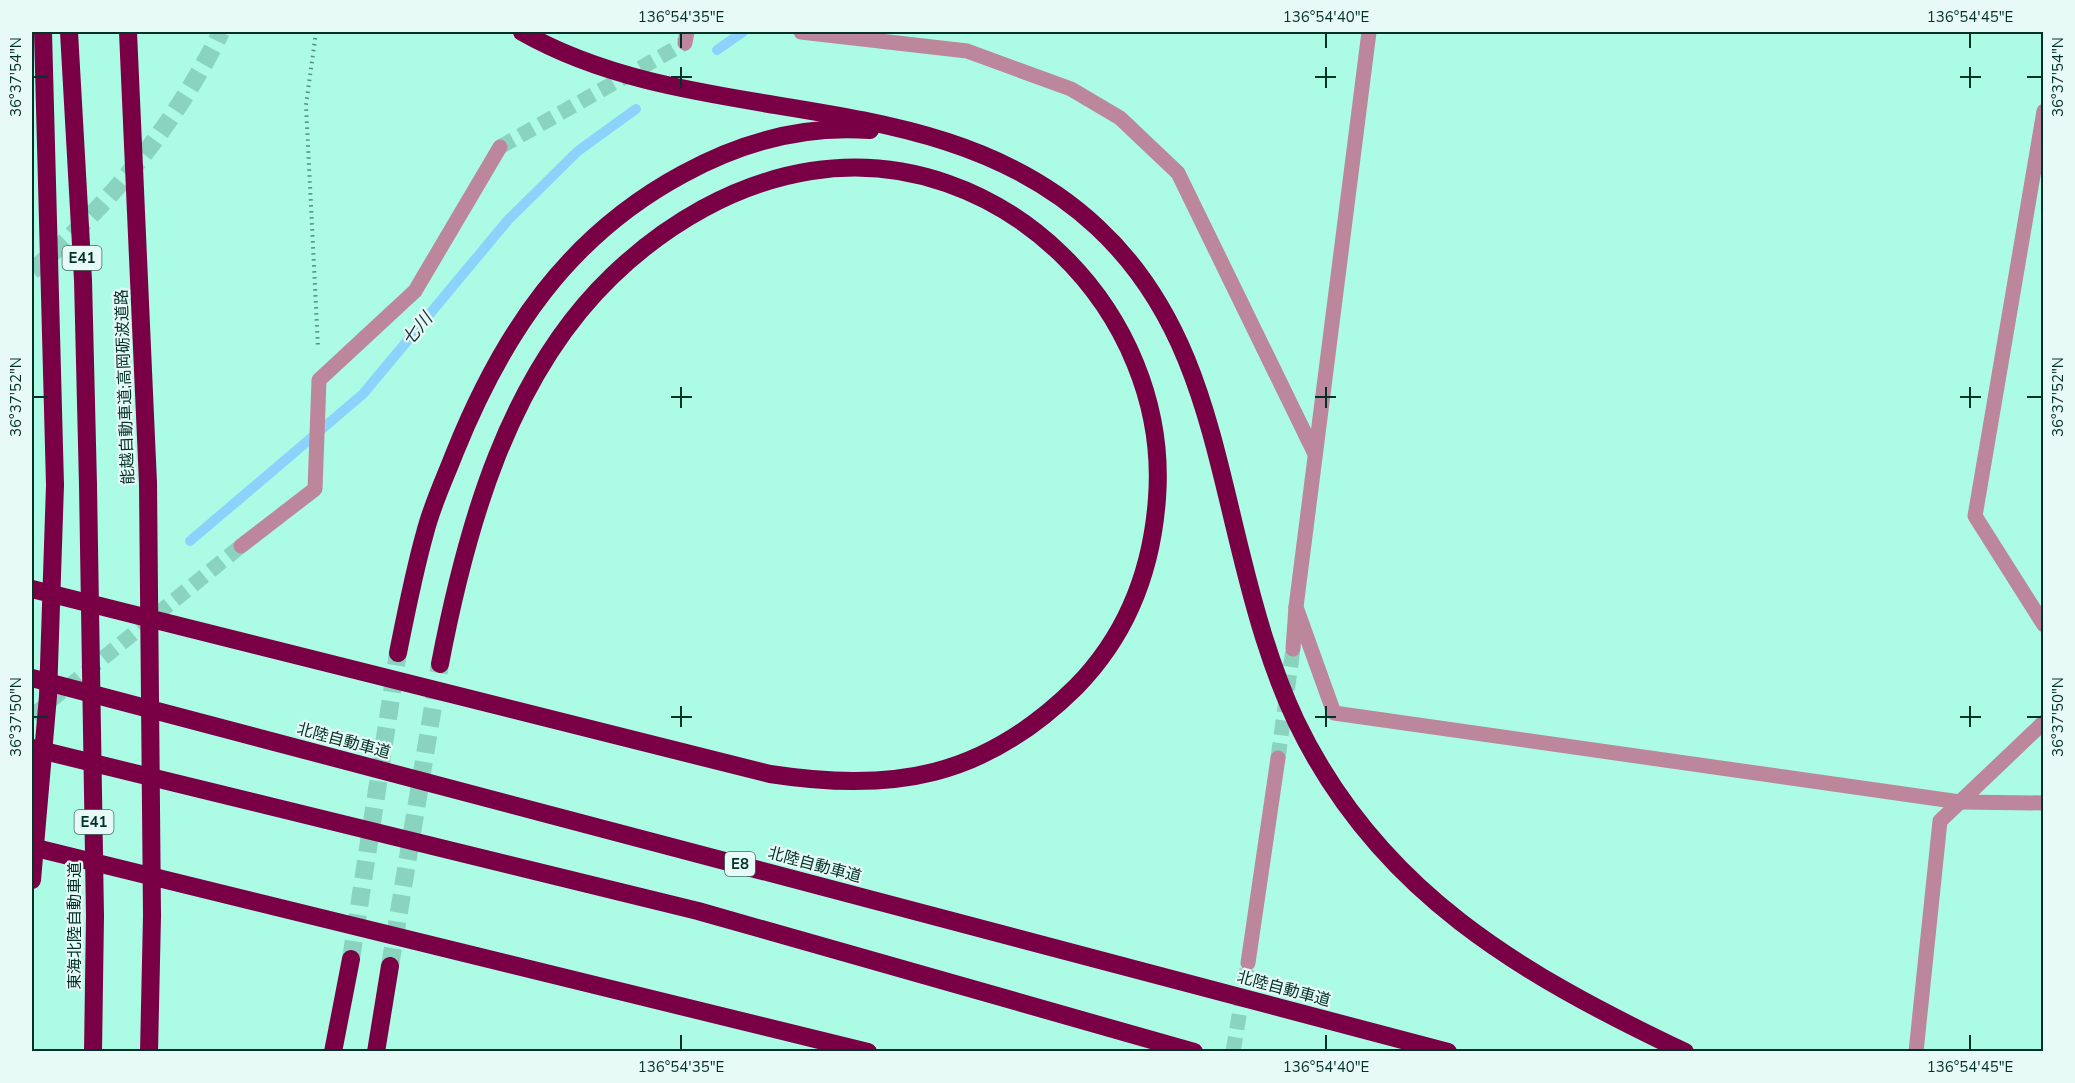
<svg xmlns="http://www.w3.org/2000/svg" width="2075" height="1083" font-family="'Nunito Sans','Noto Sans JP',sans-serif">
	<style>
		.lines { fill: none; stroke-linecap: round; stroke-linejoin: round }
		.stream { stroke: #8bd2fc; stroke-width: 10 }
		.street-tunnel { stroke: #89d3bf; stroke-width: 15; stroke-dasharray: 15 8; stroke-linecap: butt }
		.highway-tunnel { stroke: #89d3bf; stroke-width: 18; stroke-dasharray: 18 9; stroke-linecap: butt }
		.path { stroke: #519181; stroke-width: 4; stroke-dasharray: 1.5 4.5; stroke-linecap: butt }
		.street { stroke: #bc879a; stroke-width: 15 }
		.highway { stroke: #790045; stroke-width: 18 }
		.highway-bridge { stroke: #790045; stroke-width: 18 }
		.ticks { fill: none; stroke: #003228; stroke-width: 2 }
		.labels { text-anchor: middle; stroke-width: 4.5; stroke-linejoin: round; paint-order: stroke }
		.shield { fill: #e8faf5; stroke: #466e66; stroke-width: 1.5 }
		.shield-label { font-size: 15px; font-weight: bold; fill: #003228 }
		.street-label { font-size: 16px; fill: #003228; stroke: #e8faf5 }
		.water-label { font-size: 18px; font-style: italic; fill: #1b313e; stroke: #e8faf5 }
		.neatline { fill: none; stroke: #003228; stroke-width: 2 }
		.ticks-label { font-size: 15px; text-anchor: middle; fill: #003228 }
	</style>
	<rect width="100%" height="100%" fill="#abfbe5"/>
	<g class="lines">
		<!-- stream -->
		<g class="stream">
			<polyline points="717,50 743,32"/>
			<polyline points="190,541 363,394 508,220 578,151 636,109"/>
		</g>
		<!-- street-tunnel -->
		<g class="street-tunnel">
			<polyline points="500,147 685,43"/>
			<polyline points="32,716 241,546"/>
			<polyline points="1278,758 1293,649"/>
			<polyline points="1233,1052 1248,963"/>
		</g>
		<!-- highway-tunnel -->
		<g class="highway-tunnel">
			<path d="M32,271C111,204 175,124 221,32"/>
			<polyline points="351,959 398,653"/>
			<polyline points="390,966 440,664"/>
		</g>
		<!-- path -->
		<polyline class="path" points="316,32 306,105 318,347"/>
		<!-- street -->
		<g class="street">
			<polyline points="801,32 967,51 1071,89 1120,118 1178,173 1315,454"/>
			<polyline points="685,43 687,32"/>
			<polyline points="2044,111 1975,516 2044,625"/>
			<polyline points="241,546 315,489 319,380 415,291 500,147"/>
			<polyline points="1296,607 1334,713 1960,802 2044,803"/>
			<polyline points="1293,649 1296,607 1369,32"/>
			<polyline points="1248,963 1278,758"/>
			<polyline points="1916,1052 1940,821 2044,722"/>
		</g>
		<!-- highway -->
		<g class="highway">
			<polyline points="43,32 55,485"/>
			<polyline points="69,32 83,280 88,485"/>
			<polyline points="128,32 148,483"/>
			<path d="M522,32C701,134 938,78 1097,227C1193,316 1211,433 1241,553C1255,610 1271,668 1296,721C1378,892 1521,974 1685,1052"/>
			<path d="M32,589L770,774C893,793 984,778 1076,687C1127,635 1152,569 1157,498C1171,311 1000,141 811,171C735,183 666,224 612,276C508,376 466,528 440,664"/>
			<path d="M398,653C406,613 414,572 425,533C432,505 445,478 455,452C503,333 568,236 683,174C741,142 804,125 870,130"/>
			<polyline points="32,678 1448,1052"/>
			<polyline points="32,748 698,911 1194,1052"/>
			<polyline points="32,847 868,1052"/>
			<polyline points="93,1052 95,916"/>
			<polyline points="149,1052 152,916"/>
			<polyline points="333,1052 351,959"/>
			<polyline points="376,1052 390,966"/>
		</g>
		<!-- highway-bridge -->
		<g class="highway-bridge">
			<polyline points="148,483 152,916"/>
			<polyline points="88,485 95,916"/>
			<polyline points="32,880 48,696 55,485"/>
		</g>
	</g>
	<!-- ticks -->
	<path class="ticks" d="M681,33V48M1326,33V48M1970,33V48M681,67V88M1326,67V88M1970,67V88M33,77H48M671,77H692M1315,77H1336M1960,77H1981M2027,77H2042M681,387V408M1326,387V408M1970,387V408M33,397H48M671,397H692M1315,397H1336M1960,397H1981M2027,397H2042M681,706V727M1326,706V727M1970,706V727M33,717H48M671,717H692M1315,717H1336M1960,717H1981M2027,717H2042M681,1035V1050M1326,1035V1050M1970,1035V1050"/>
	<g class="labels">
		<!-- shield labels -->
		<g class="shield">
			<rect x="62.5" y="246" width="39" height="24" rx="4.5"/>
			<rect x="74.5" y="810" width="39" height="24" rx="4.5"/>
			<rect x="725" y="852" width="30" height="24" rx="4.5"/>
		</g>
		<g class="shield-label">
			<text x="82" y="263">E41</text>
			<text x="94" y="827">E41</text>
			<text x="740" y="869">E8</text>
		</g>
		<!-- street labels -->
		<g class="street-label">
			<text transform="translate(124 387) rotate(-92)" y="6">能越自動車道;高岡砺波道路</text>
			<text transform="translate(344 740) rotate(15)" y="6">北陸自動車道</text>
			<text transform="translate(815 864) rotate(15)" y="6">北陸自動車道</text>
			<text transform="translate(74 926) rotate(-90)" y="6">東海北陸自動車道</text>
			<text transform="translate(1284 988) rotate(15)" y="6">北陸自動車道</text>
		</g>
		<!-- water labels -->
		<g class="water-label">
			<text transform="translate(417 329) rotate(-50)" y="6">七川</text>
		</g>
	</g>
	<!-- border -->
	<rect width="2075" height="1083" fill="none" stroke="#e8faf5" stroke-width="66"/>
	<rect x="33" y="33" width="2009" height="1017" class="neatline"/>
	<g class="ticks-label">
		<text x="681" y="22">136°54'35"E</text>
		<text x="1326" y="22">136°54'40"E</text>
		<text x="1970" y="22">136°54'45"E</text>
		<text transform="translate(16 77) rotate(-90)" y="5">36°37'54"N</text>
		<text transform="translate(2058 77) rotate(-90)" y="5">36°37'54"N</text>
		<text transform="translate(16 397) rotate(-90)" y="5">36°37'52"N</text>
		<text transform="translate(2058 397) rotate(-90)" y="5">36°37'52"N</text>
		<text transform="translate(16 717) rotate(-90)" y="5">36°37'50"N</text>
		<text transform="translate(2058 717) rotate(-90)" y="5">36°37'50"N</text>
		<text x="681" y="1072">136°54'35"E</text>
		<text x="1326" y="1072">136°54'40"E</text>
		<text x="1970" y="1072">136°54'45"E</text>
	</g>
</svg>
